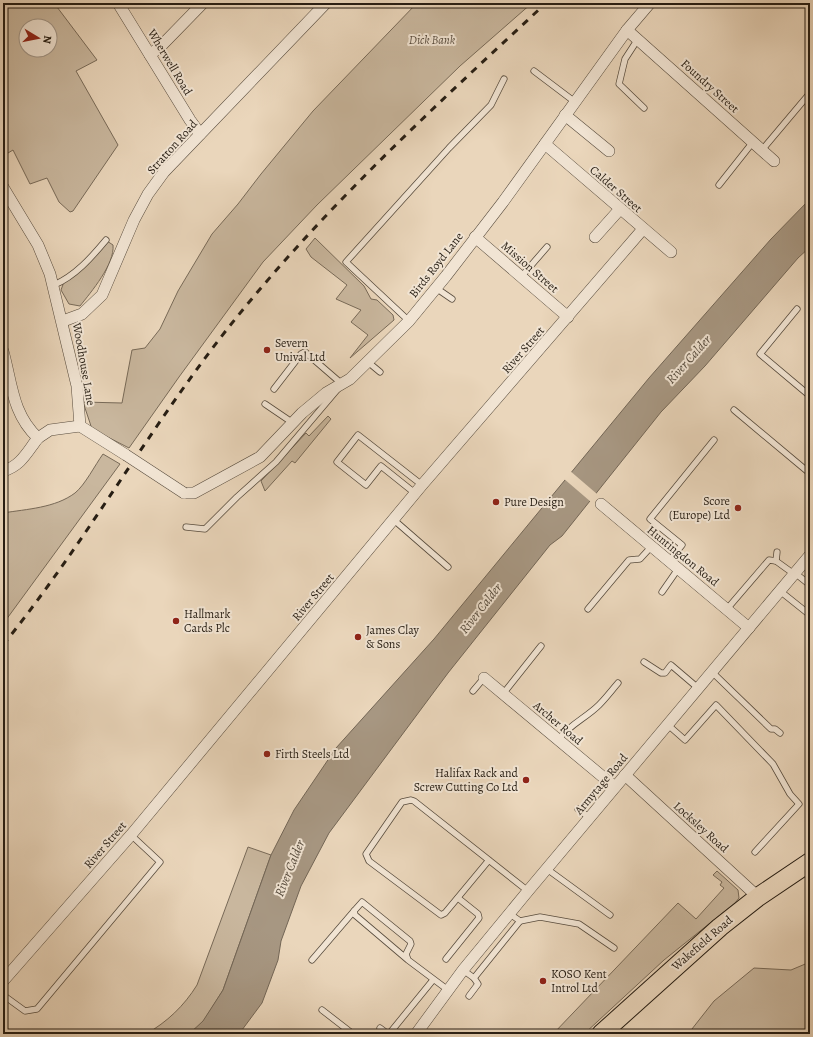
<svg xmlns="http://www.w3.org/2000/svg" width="813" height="1037" font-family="Alegreya,serif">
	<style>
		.green { fill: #c9b79e; stroke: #786a58; fill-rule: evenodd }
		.water { fill: #a79782; stroke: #736656 }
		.pier { fill: #ead6bb }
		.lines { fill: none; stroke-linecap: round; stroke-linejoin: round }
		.service-casing { stroke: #574b3d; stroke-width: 7 }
		.minor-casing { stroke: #574b3d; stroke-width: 12 }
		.primary-casing { stroke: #261d13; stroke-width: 20 }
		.service { stroke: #f1e4d3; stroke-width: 5.5 }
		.minor { stroke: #f1e4d3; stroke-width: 11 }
		.primary { stroke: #ead6bb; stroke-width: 18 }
		.rail { stroke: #261d13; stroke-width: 3; stroke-dasharray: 7 7; stroke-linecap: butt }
		.minor-bridge-casing { stroke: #574b3d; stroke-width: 12; stroke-linecap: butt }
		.minor-bridge { stroke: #f1e4d3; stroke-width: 11 }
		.poi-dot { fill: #8f2418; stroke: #f1e4d3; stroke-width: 1.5 }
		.labels { text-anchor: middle; stroke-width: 4; stroke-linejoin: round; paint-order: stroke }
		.park-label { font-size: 12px; font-style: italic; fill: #574b3d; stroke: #f1e4d3 }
		.street-label { font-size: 12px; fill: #261d13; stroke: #f1e4d3 }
		.poi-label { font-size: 12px; fill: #261d13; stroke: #f1e4d3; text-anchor: start }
		.water-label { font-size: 13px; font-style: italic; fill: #53483a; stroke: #f1e4d3 }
	</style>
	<rect width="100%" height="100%" fill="#ead6bb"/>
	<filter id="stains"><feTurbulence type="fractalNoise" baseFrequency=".005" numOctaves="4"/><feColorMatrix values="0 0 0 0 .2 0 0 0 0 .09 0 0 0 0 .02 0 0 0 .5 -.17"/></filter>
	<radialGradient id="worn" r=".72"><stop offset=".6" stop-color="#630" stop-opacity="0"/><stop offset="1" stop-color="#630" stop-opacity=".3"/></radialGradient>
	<!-- green -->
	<g class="green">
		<path d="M3,3H54L97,60L76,71L118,145L73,211L70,212L59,202L47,178L30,184L13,150L3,156ZM26,26H50V50H26Z"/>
		<polygon points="417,3 532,3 460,66 317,205 263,262 179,377 129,448 92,429 83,402 122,403 132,350 145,348 160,329 178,291 212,234 238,204 261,174 313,111"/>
		<polygon points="315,238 364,286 371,299 377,300 393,315 394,320 350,358 368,335 351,322 361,310 336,299 347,285 311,257 306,249"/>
		<path d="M107,241L113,245C115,264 91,292 80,306L69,304L61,290L65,279Z"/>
		<polygon points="328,416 331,419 295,463 292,461 265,491 261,481 306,433 309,436"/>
		<path d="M103,454L120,464L3,624V513C27,509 55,508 75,493C85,485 95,465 103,454Z"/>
		<path d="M248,847L271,855L223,990L203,1022L189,1034H146C167,1022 184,1006 197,985Z"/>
		<polygon points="717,871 738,890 739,898 735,903 664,960 584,1034 553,1034 678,903 696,919 724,888 720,885 722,882 713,875"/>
		<polygon points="810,962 810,1034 688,1034 714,1001 754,968 791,970"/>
	</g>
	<!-- water -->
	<polygon class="water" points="810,199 810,247 798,258 705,366 661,412 562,536 550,545 448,673 329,833 301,886 281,941 278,960 262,1003 239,1034 189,1034 203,1021 223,990 271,855 294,810 336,748 434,639 649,378 771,239"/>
	<!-- pier -->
	<polygon class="pier" points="569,470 597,494 591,502 563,478"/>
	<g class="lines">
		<defs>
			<g id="service">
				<polyline points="638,39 625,59 619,84 644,108"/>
				<polyline points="534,71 575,102"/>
				<polyline points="762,150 810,93"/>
				<polyline points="719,185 753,142"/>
				<polyline points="521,277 547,247"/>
				<path d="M54,285C75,276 91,258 106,240"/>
				<polyline points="436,288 452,299"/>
				<polyline points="797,309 760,354 810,396"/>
				<polyline points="409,321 346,262 449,148 491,105 504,79"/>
				<polyline points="368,362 380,372"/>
				<polyline points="274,389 301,354 305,352 342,384"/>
				<polyline points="265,404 293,423"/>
				<polyline points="734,410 807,471 810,467"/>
				<polyline points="416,494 381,466 366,485 337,462 358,435 422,485"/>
				<polyline points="394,520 448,567"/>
				<polyline points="186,527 205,529 237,497 276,462 337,390"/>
				<polyline points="669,561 682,545 650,519 714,440"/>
				<polyline points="776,561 777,552"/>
				<polyline points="795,573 810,585"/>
				<polyline points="780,591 810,615"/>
				<polyline points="662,592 678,569"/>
				<polyline points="588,609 629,560 640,559 651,547"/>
				<polyline points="727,609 769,560 776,561 794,574"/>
				<polyline points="644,662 661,673 665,673 671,665 698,688"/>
				<polyline points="712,672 771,729 775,729 780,733"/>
				<polyline points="473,691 484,678"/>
				<polyline points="503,694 541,646"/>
				<polyline points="668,725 685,740 716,705 773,764 790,794 799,804 755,852"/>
				<path d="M558,740C570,724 586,718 599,705C606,698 612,690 618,683"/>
				<polyline points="578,809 590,818"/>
				<polyline points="489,860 445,913 441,915 369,861 366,854 402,802 411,800 414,801 528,891"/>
				<polyline points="547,869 610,915"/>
				<polyline points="510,914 520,921 540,917 579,924 614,948"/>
				<polyline points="446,959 479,918 478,914 458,898"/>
				<polyline points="312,960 354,911"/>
				<polyline points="408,960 406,954 411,944 410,941 362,902 354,911 355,915 408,960 448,990"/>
				<polyline points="463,970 474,978"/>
				<polyline points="3,995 25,1011 37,1009 160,862 131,835"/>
				<polyline points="469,996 478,984 474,978 520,921"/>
				<polyline points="322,1010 353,1034"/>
				<polyline points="380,1028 388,1034"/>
				<polyline points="389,1034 433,980"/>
			</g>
			<g id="minor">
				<polyline points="118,3 190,120 200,134"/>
				<polyline points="627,30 774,161"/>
				<polyline points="150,55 163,44 203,3"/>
				<polyline points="565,115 609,151"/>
				<polyline points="545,144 671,252"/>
				<polyline points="3,187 38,245 50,274 77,386 80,426 126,455"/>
				<polyline points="475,237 568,317"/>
				<polyline points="595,237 620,209"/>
				<polyline points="63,321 82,314 102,295 134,220 148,194 164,172 326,3"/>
				<path d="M3,351C12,383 12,414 38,438C27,452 21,466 3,471"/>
				<polyline points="38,438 50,430 80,426"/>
				<polyline points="184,493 194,493 260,457 302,413 326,393 350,379 409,321 446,276 503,202 627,30 650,3"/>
				<polyline points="601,504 749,628"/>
				<polyline points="484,678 615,787"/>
				<polyline points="625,775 758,897"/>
				<polyline points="3,981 131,835 422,485 643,229"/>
				<polyline points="416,1034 463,970 528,891 810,555"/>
			</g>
			<polyline id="primary" points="601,1034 720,927 758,897 810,862"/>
		</defs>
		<!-- service casing -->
		<use href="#service" class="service-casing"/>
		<!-- minor casing -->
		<use href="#minor" class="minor-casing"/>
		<!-- primary casing -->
		<use href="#primary" class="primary-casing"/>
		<!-- service -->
		<use href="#service" class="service"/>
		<!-- minor -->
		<use href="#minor" class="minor"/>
		<!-- primary -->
		<use href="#primary" class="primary"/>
		<!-- rail -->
		<path class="rail" d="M3,645C82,547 144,437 221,337C317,214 432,109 546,3"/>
		<defs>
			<polyline id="minor-bridge" points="126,455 184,493"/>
		</defs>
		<!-- minor-bridge casing -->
		<use href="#minor-bridge" class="minor-bridge-casing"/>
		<!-- minor-bridge -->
		<use href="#minor-bridge" class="minor-bridge"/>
	</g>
	<!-- markers -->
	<g class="poi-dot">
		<circle cx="267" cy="350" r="4"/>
		<circle cx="496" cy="502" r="4"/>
		<circle cx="738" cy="508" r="4"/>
		<circle cx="176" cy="621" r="4"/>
		<circle cx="358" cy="637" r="4"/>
		<circle cx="267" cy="754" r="4"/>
		<circle cx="526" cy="780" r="4"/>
		<circle cx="543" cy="981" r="4"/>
	</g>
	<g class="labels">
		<!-- park labels -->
		<g class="park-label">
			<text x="432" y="44">Dick Bank</text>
		</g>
		<!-- street labels -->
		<g class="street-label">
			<text transform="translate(170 62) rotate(59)" y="4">Wherwell Road</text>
			<text transform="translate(710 86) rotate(42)" y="4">Foundry Street</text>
			<text transform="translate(172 147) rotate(-48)" y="4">Stratton Road</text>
			<text transform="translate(616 189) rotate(41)" y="4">Calder Street</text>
			<text transform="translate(436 265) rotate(-52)" y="4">Birds Royd Lane</text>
			<text transform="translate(530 267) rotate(41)" y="4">Mission Street</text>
			<text transform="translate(523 350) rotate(-49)" y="4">River Street</text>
			<text transform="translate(84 364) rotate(80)" y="4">Woodhouse Lane</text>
			<text transform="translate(683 556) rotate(39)" y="4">Huntingdon Road</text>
			<text transform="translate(313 597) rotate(-50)" y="4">River Street</text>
			<text transform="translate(558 723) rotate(40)" y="4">Archer Road</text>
			<text transform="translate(601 784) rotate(-50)" y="4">Armytage Road</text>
			<text transform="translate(701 827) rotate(42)" y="4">Locksley Road</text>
			<text transform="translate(105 845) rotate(-49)" y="4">River Street</text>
			<text transform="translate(702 943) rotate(-41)" y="4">Wakefield Road</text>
		</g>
		<!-- poi labels -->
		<g class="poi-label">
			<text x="275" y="347">Severn<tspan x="275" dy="14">Unival Ltd</tspan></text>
			<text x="730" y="505" text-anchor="end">Score<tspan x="730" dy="14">(Europe) Ltd</tspan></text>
			<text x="504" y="506">Pure Design</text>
			<text x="184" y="618">Hallmark<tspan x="184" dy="14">Cards Plc</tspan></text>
			<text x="366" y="634">James Clay<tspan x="366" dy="14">&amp; Sons</tspan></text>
			<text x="275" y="758">Firth Steels Ltd</text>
			<text x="518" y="777" text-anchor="end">Halifax Rack and<tspan x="518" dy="14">Screw Cutting Co Ltd</tspan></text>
			<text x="551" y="978">KOSO Kent<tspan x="551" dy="14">Introl Ltd</tspan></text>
		</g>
		<!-- water labels -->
		<g class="water-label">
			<text transform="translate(688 359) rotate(-48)" y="5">River Calder</text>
			<text transform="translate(480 608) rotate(-52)" y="5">River Calder</text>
			<text transform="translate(289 868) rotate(-68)" y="5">River Calder</text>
		</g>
	</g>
	<!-- margin -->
	<rect width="813" height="1037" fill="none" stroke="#ead6bb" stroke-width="16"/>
	<rect x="4" y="4" width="805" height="1029" fill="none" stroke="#261d13" stroke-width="2"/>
	<rect x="8" y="8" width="797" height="1021" fill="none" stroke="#261d13"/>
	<!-- north arrow -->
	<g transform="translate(38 38) rotate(100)"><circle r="19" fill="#f1e4d3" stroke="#a09486"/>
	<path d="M0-3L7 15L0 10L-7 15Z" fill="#8f2418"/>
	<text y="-6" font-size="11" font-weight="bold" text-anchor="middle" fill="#261d13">N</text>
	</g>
	<rect width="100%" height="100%" filter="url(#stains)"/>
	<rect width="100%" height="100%" fill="url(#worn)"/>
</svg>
